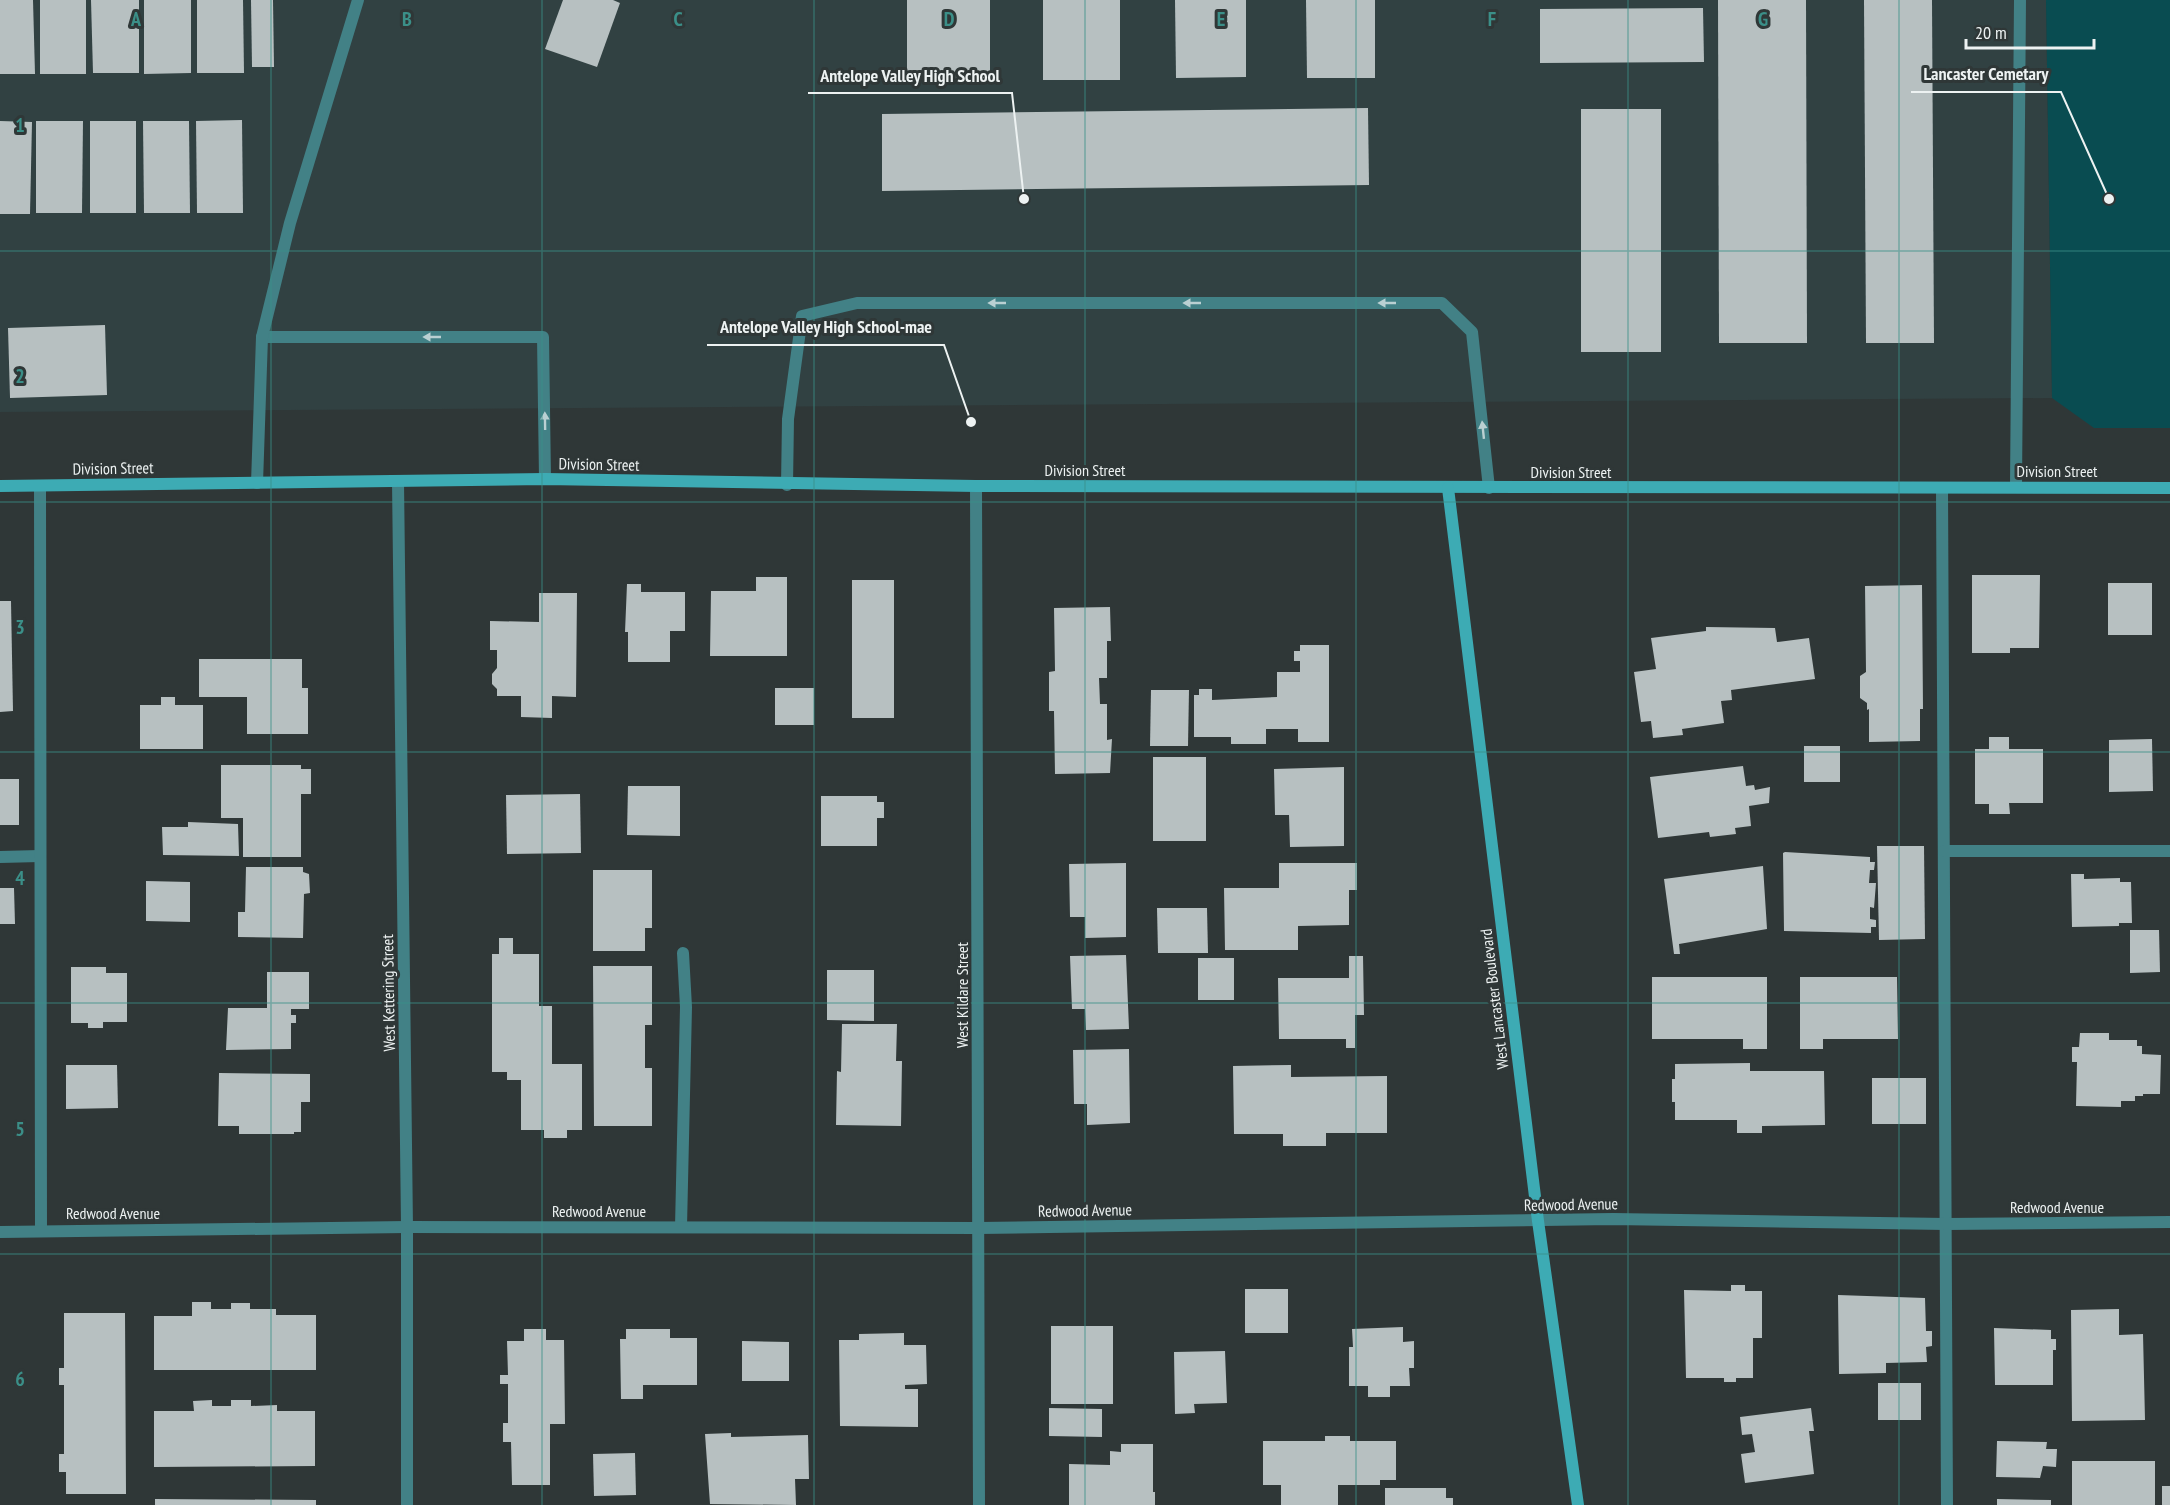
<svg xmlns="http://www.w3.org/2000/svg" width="2170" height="1505" font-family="'PT Sans Narrow',sans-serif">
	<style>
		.built { fill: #314142 }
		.green { fill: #094c51 }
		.building { fill: #b7c0c1 }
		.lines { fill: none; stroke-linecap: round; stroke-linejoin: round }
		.lane { stroke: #428186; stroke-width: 12 }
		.street { stroke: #428186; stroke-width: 12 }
		.secondary { stroke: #3dabb4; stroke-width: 12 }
		.oneway { fill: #bad0d2 }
		.grid { fill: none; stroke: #3b8f88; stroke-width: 1.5; stroke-opacity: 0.55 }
		.labels { text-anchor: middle; stroke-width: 6; stroke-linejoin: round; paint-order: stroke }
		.street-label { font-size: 16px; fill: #edf2f2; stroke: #2f3737 }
		.grid-label { font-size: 20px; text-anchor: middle; font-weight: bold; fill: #3b8f88; stroke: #2f3737; stroke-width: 6; stroke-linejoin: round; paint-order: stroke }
		.leader { fill: none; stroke: #edf2f2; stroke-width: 2 }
		.callout-dot { fill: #edf2f2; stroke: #2f3737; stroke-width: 2 }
		.callout-label { font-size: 18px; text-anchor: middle; font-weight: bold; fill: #edf2f2; stroke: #2f3737; stroke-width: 6; stroke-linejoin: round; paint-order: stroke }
	</style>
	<rect width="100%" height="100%" fill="#2f3737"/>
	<!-- built -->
	<polygon class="built" points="0,0 2046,0 2052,398 0,412"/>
	<!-- green -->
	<polygon class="green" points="2046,0 2170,0 2170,428 2094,428 2052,398"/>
	<!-- building -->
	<g class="building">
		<polygon points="0,0 33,0 35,74 0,74"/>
		<rect x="40" y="0" width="46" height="74"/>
		<polygon points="91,0 139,0 139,73 93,73"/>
		<polygon points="144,0 191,0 191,73 144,74"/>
		<polygon points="197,0 243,0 244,73 197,73"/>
		<polygon points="251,0 273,0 274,67 252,67"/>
		<polygon points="563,0 613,0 620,3 597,67 545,49"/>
		<rect x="907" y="0" width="83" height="80"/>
		<rect x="1043" y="0" width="77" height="80"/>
		<polygon points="1175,0 1246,0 1246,77 1176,78"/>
		<polygon points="1306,0 1375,0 1375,78 1307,78"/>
		<polygon points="1718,0 1806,0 1807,343 1719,343"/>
		<polygon points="1864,0 1932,0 1934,343 1866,343"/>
		<polygon points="1703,8 1704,62 1540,63 1540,9"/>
		<polygon points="1368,108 1369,185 882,191 882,114"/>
		<rect x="1581" y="109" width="80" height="243"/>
		<polygon points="242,120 243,213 197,213 196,121"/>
		<polygon points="0,121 32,122 30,214 0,214"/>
		<polygon points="36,121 83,121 82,213 36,213"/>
		<rect x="90" y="121" width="46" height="92"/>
		<polygon points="143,121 189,121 190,213 144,213"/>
		<polygon points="105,325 107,395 10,398 8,328"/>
		<polygon points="1972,575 2040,575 2039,648 2010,648 2010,653 1972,653"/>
		<polygon points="756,577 787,577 787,656 710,656 711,591 756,591"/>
		<rect x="852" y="580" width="42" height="138"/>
		<rect x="2108" y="583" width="44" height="52"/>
		<polygon points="627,584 641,584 641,592 685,592 685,631 670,631 670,662 628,662 628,632 625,632"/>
		<polygon points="1922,585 1923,709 1920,709 1920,741 1869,742 1869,709 1867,710 1867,703 1860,698 1860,676 1866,672 1865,586"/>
		<polygon points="539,593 577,593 576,697 552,696 552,718 521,717 521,696 497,696 497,689 492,684 492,674 497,668 497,650 490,650 490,621 539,622"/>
		<polygon points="0,601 11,601 13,711 0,712"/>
		<polygon points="1110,607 1111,641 1107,641 1107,678 1099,678 1100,704 1107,704 1107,740 1112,739 1110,773 1055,774 1054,711 1049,711 1049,672 1055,671 1054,608"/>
		<polygon points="1706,627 1775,628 1777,642 1809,638 1815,679 1731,690 1732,700 1721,701 1724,723 1682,729 1683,735 1653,738 1651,721 1641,722 1634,672 1656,669 1651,638 1706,631"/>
		<polygon points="1300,645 1329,645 1329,742 1298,742 1298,729 1266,729 1266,744 1231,744 1231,737 1194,737 1194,695 1199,695 1199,689 1212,689 1212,700 1277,697 1277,672 1300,672 1300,661 1294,661 1294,651 1300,651"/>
		<polygon points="199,659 302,659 302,688 308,688 308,734 247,734 247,697 199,697"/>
		<rect x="775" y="688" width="39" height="37"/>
		<polygon points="1151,690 1189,690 1188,746 1150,746"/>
		<polygon points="161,697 175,697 175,705 203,705 203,749 140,749 140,705 161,705"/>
		<polygon points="1989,737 2009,737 2009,749 2043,749 2043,803 2009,803 2010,814 1989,814 1989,804 1975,804 1975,749 1989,749"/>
		<polygon points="2152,739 2153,791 2109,792 2109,740"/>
		<rect x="1804" y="746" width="36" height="36"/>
		<rect x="1153" y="757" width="53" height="84"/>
		<polygon points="221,765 301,765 301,769 311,769 311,794 301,794 301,857 243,857 243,818 221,818"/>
		<polygon points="1743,766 1746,786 1754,785 1755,790 1770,787 1769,803 1749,806 1751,826 1735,828 1736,834 1710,837 1709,832 1658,838 1650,777"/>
		<polygon points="1344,767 1344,846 1290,847 1289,815 1275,815 1274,769"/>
		<rect x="0" y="779" width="19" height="46"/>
		<polygon points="628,786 680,786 680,836 627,835"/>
		<polygon points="580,794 581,853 507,854 506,795"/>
		<polygon points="821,796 877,796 877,802 884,802 884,818 877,818 877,846 821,846"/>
		<polygon points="188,822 238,824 239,856 163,855 162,827 188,827"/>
		<polygon points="1877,846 1924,846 1925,939 1879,940"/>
		<polygon points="1785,852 1870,857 1870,862 1875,862 1874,870 1870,870 1869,883 1876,883 1874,908 1870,907 1870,919 1876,920 1876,927 1871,927 1871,933 1784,931 1783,853"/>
		<polygon points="1126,863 1126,937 1085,938 1085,917 1070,917 1069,864"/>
		<polygon points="1279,863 1357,863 1357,890 1349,890 1349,925 1298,926 1298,950 1225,950 1224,888 1279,888"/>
		<polygon points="1763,866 1767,929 1679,944 1680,954 1674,954 1664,879"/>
		<polygon points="246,867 303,867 303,872 309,874 310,893 304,894 303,938 238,937 238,912 245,912"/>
		<polygon points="593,870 652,870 652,928 645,928 645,951 593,951"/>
		<polygon points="2071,874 2084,874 2084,879 2120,878 2120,882 2131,882 2132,923 2119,923 2119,926 2072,927"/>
		<polygon points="146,881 190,882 190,922 146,921"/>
		<polygon points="0,888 14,888 15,924 0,924"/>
		<polygon points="1157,908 1207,908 1208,953 1158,953"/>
		<polygon points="2130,930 2159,930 2160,972 2130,973"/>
		<polygon points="499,938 513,938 513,954 539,954 539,1006 552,1006 552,1064 582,1064 582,1130 567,1130 567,1138 544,1138 544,1130 521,1130 521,1080 507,1080 507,1072 492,1072 492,954 499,954"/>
		<polygon points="1126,955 1129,1029 1086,1030 1085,1009 1072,1009 1070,956"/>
		<polygon points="1349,956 1363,956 1364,1015 1355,1015 1355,1048 1346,1048 1346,1039 1279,1039 1278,978 1349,978"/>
		<rect x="1198" y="958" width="36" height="42"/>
		<polygon points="593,966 652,966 652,1025 645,1025 645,1068 652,1068 652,1126 594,1126"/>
		<polygon points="71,967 106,967 106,973 127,973 127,1022 103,1022 103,1028 88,1028 88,1023 71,1023"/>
		<polygon points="827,970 874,970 874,1021 827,1020"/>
		<polygon points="267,972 309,972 309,1009 291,1009 291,1015 296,1015 296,1023 291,1023 291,1049 226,1050 228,1008 267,1008"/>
		<polygon points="1652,977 1767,977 1767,1049 1743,1049 1743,1039 1652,1039"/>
		<polygon points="1800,977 1897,977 1898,1039 1823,1039 1823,1049 1800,1049"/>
		<polygon points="842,1024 897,1024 896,1061 902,1061 901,1126 836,1125 837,1071 841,1072"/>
		<polygon points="2080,1033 2109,1033 2109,1040 2137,1040 2137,1046 2142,1046 2142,1054 2161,1055 2160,1094 2143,1094 2143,1096 2135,1096 2135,1101 2121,1101 2121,1107 2076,1106 2077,1062 2072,1062 2072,1047 2079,1047"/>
		<polygon points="1129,1049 1130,1123 1087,1125 1087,1104 1074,1104 1073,1050"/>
		<polygon points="1750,1063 1750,1071 1824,1071 1825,1125 1762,1126 1762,1133 1737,1133 1737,1120 1675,1120 1675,1102 1672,1102 1672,1079 1675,1079 1675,1064"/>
		<polygon points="66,1065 117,1065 118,1108 66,1109"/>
		<polygon points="1291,1065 1291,1077 1387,1076 1387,1133 1326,1133 1326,1146 1283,1146 1283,1134 1234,1134 1233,1066"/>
		<polygon points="219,1073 310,1074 310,1102 301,1102 301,1132 294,1132 294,1134 239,1134 239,1126 218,1126"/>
		<rect x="1872" y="1078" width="54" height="46"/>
		<polygon points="1731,1285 1745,1285 1745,1291 1762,1291 1762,1338 1753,1338 1753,1378 1736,1378 1736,1382 1724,1382 1724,1378 1686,1378 1684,1290 1731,1291"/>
		<rect x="1245" y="1289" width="43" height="44"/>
		<polygon points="1838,1295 1925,1298 1926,1331 1932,1331 1932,1346 1926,1347 1927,1362 1886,1363 1886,1373 1839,1374"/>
		<polygon points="192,1302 211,1302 211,1309 231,1309 231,1303 250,1303 250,1309 276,1309 276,1315 316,1315 316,1370 154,1370 154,1316 192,1316"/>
		<polygon points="2119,1309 2119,1335 2143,1334 2145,1420 2072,1421 2071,1310"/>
		<polygon points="64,1313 125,1313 126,1494 66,1494 66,1472 59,1472 59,1454 64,1454 64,1385 59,1385 59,1368 64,1368"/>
		<rect x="1051" y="1326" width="62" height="78"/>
		<polygon points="1403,1327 1403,1342 1414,1341 1414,1368 1409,1368 1410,1386 1390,1386 1390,1397 1368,1397 1368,1386 1349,1386 1349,1347 1353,1347 1352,1329"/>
		<polygon points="1994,1328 2051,1330 2051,1339 2056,1339 2056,1350 2053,1350 2053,1385 1995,1385"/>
		<polygon points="524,1329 546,1329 546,1340 564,1340 565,1424 550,1424 550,1485 512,1485 511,1442 503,1442 503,1423 508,1423 508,1384 500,1384 500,1375 508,1375 507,1341 524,1341"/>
		<polygon points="626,1329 670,1329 670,1338 697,1338 697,1385 643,1385 643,1399 621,1399 620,1339 626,1339"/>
		<polygon points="904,1333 904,1345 926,1345 927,1384 905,1385 905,1389 918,1389 918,1427 840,1426 839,1340 859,1340 859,1334"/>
		<polygon points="742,1341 789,1342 789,1381 742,1381"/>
		<polygon points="1225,1351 1227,1403 1194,1404 1195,1413 1175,1414 1174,1352"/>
		<rect x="1878" y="1383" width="43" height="37"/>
		<polygon points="212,1400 212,1406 231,1406 231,1400 251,1400 251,1406 277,1405 277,1411 315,1411 315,1466 154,1467 154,1411 194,1411 193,1401"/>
		<polygon points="1049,1408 1102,1409 1102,1437 1049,1436"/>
		<polygon points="1811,1408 1814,1431 1809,1431 1814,1474 1745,1483 1741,1454 1755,1452 1752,1434 1742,1435 1740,1417"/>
		<polygon points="731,1433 731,1437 808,1435 809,1479 795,1479 796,1505 710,1504 705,1434"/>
		<polygon points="1325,1436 1350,1436 1350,1441 1396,1441 1396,1480 1380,1480 1380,1485 1338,1485 1338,1505 1281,1505 1281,1485 1263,1485 1263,1441 1325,1441"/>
		<polygon points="1997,1441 2047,1442 2046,1449 2057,1449 2056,1467 2043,1466 2040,1478 1996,1477"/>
		<polygon points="1121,1444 1153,1444 1153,1492 1155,1492 1155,1505 1069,1505 1069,1464 1110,1465 1110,1451 1121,1452"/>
		<polygon points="635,1453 636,1495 594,1496 593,1454"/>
		<rect x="2072" y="1461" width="83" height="44"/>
		<rect x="2162" y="1486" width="8" height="19"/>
		<polygon points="1385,1488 1446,1488 1446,1498 1453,1498 1453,1505 1385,1505"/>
		<polygon points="155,1499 316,1500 316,1505 155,1505"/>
		<polygon points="1997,1499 2051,1500 2051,1505 1997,1505"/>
	</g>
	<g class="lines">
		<!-- lane -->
		<g class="lane">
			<polyline points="262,337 543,337 545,479"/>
			<polyline points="257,483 262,337 290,223 358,0"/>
			<polyline points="787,485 788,419 802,316 857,303 1442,303 1472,332 1489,488"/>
			<polyline points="2016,487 2020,0"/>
			<polyline points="1942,488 1947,1505"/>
			<polyline points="1944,851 2170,851"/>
			<polyline points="0,857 40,856"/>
			<polyline points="681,1227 686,1007 683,953"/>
		</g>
		<!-- street -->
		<g class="street">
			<polyline points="398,481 407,1227 407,1505"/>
			<polyline points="40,486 41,1230"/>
			<polyline points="976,486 979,1505"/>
			<polyline points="0,1232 407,1227 979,1228 1613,1219 1946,1224 2170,1222"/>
		</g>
		<!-- secondary -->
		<g class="secondary">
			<polyline points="0,486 545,479 976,486 2170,488"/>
			<polyline points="1448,488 1538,1221 1578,1505"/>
		</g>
	</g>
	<!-- one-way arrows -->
	<defs><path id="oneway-solid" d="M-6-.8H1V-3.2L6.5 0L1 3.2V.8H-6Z" transform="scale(1.5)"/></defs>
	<g class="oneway">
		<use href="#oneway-solid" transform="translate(997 303) rotate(-180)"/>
		<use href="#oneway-solid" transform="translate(1192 303) rotate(-180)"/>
		<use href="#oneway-solid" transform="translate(1387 303) rotate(-180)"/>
		<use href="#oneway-solid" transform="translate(432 337) rotate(-180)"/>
		<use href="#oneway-solid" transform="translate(545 421) rotate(-91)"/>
		<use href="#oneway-solid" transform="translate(1483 430) rotate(-96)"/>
	</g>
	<!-- grid -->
	<path class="grid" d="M271,0V1505M542,0V1505M814,0V1505M1085,0V1505M1356,0V1505M1628,0V1505M1899,0V1505M0,251H2170M0,502H2170M0,752H2170M0,1003H2170M0,1254H2170"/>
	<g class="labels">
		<!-- street labels -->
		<g class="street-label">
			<text transform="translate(599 464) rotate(1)" y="6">Division Street</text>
			<text transform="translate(113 468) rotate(-1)" y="6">Division Street</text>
			<text x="1085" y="476">Division Street</text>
			<text x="2057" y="477">Division Street</text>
			<text x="1571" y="478">Division Street</text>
			<text transform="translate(388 993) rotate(-91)" y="6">West Kettering Street</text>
			<text transform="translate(962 995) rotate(-90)" y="6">West Kildare Street</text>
			<text transform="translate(1494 999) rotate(-97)" y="6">West Lancaster Boulevard</text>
			<text transform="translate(1571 1204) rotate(-1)" y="6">Redwood Avenue</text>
			<text x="2057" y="1213">Redwood Avenue</text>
			<text transform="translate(1085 1210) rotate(-1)" y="6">Redwood Avenue</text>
			<text x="599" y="1217">Redwood Avenue</text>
			<text x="113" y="1219">Redwood Avenue</text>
		</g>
	</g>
	<g class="grid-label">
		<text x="136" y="26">A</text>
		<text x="407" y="26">B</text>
		<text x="678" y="26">C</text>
		<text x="949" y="26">D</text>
		<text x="1221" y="26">E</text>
		<text x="1492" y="26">F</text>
		<text x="1763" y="26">G</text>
		<text x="20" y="132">1</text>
		<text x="20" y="383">2</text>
		<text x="20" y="634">3</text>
		<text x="20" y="885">4</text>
		<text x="20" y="1136">5</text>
		<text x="20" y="1386">6</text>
	</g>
	<!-- callouts -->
	<path class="leader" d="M2109 199L2061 92H1911M1024 199L1012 93H808M971 422L944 345H707"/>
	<g class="callout-dot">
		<circle cx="2109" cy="199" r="6"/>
		<circle cx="1024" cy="199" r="6"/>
		<circle cx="971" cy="422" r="6"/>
	</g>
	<g class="callout-label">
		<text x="1986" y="80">Lancaster Cemetary</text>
		<text x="910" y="82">Antelope Valley High School</text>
		<text x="826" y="333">Antelope Valley High School-mae</text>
	</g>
	<!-- scale -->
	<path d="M1966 39v9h128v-9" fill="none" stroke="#edf2f2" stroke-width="3"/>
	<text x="1975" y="39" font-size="18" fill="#edf2f2" stroke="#2f3737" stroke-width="4.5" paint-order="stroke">20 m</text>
</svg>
